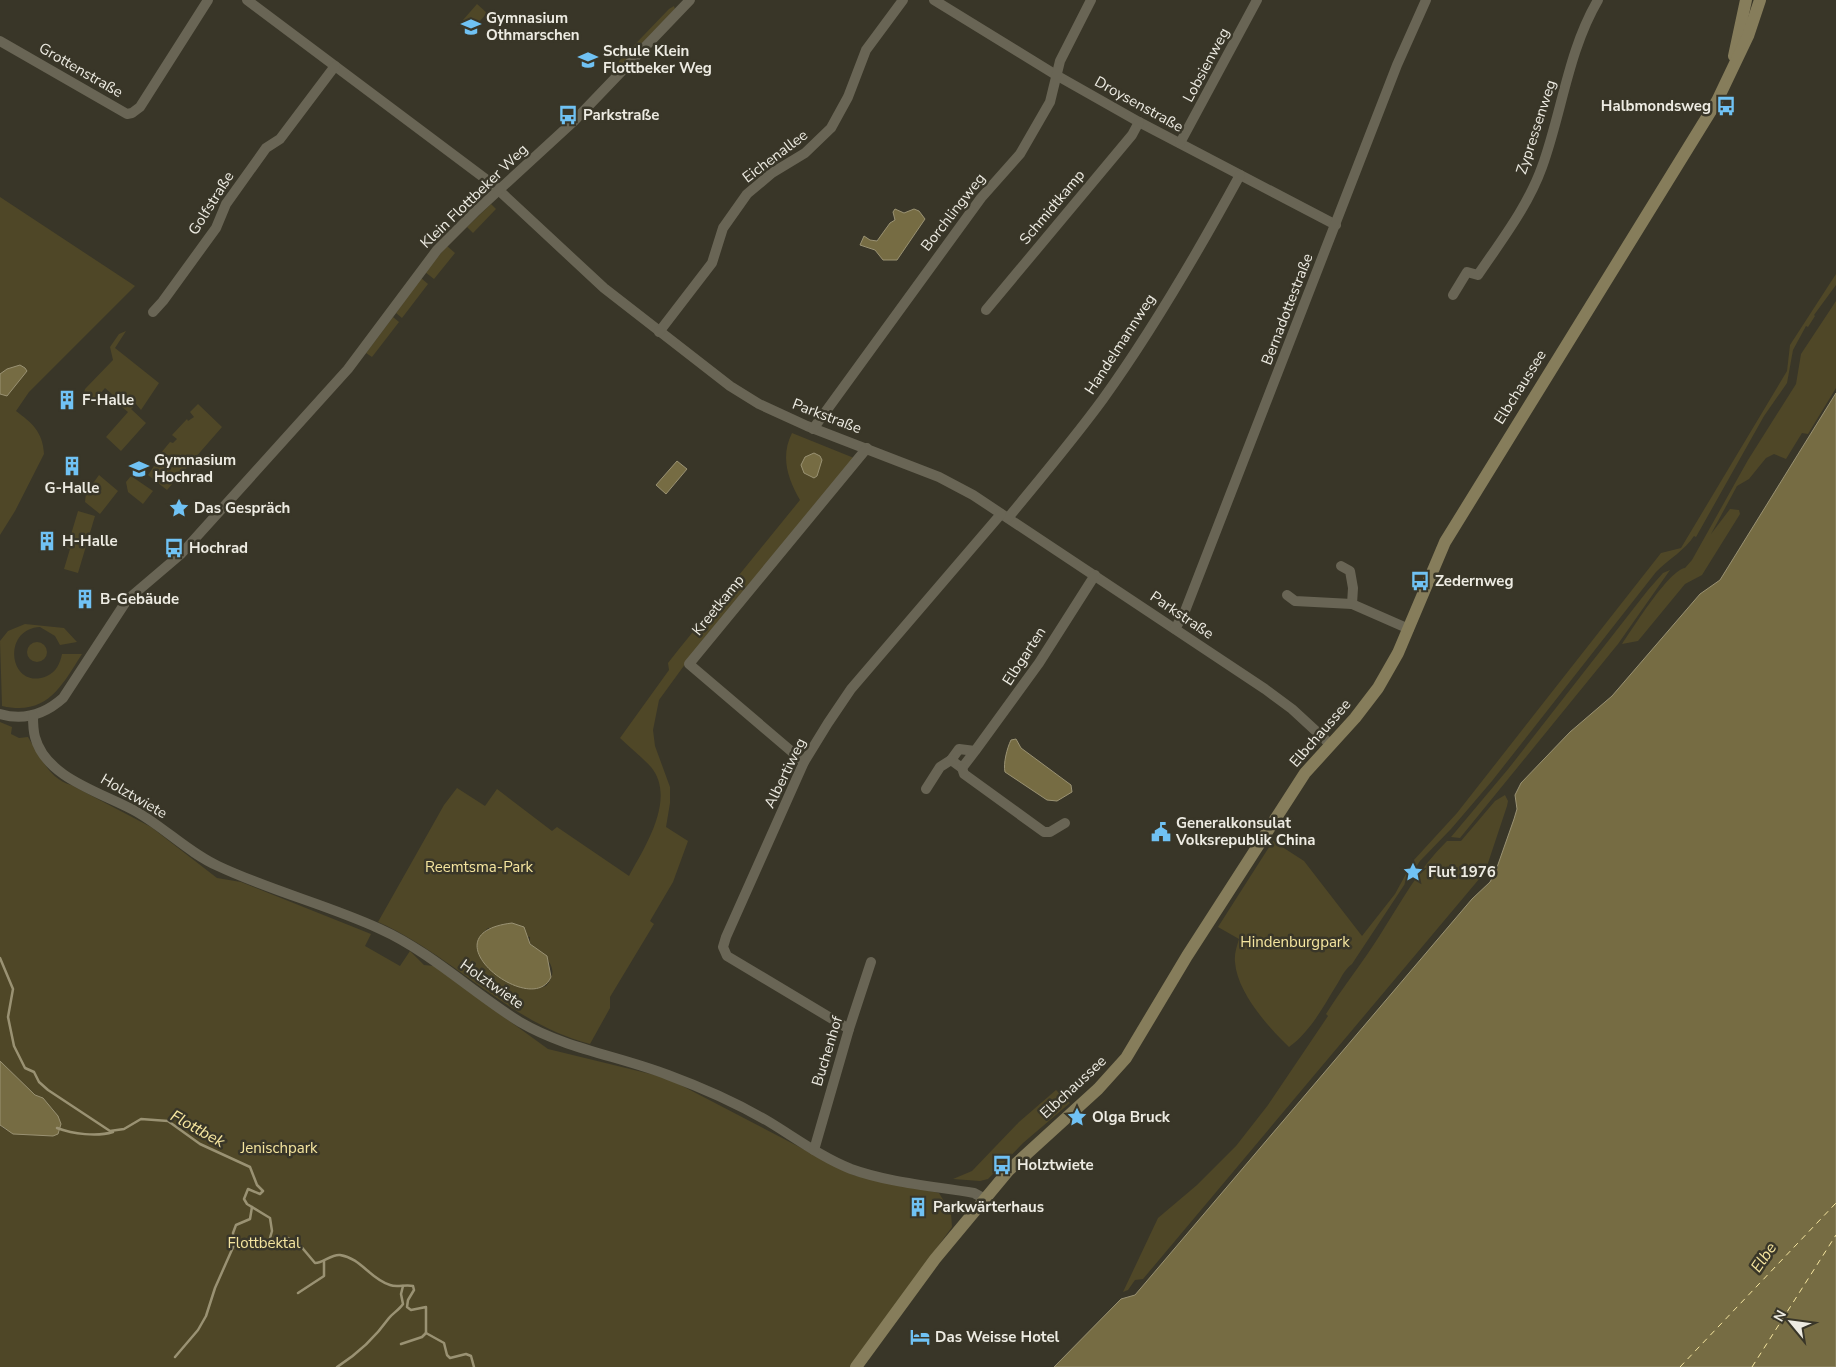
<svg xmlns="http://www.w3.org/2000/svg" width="1836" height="1367" font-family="'Nunito Sans',sans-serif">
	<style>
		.green { fill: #4f4727; fill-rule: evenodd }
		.water { fill: #766c43; stroke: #9a9273 }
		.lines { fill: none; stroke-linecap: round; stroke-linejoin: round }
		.stream { stroke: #9a9273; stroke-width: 2.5 }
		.ferry { stroke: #f5e59f; stroke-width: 1; stroke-dasharray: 6 5; stroke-linecap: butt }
		.minor { stroke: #696555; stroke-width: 10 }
		.secondary { stroke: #867d5b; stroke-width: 12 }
		.labels { text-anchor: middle; stroke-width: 5; stroke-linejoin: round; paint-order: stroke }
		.poi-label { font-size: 15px; font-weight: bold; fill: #edebe2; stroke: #393628; text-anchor: start }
		.street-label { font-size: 15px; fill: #edebe2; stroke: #393628 }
		.park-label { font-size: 15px; fill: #f5e59f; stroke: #393628 }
		.water-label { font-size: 16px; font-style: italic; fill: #f5e59f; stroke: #393628 }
	</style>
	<rect width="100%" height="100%" fill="#393628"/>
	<!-- green -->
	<g class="green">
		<polygon points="477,4 487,13 473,29 463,20"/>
		<polygon points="674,6 675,9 621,65 619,64 619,61 669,9"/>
		<path d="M0,197L135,286L29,392L16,411C32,423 43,432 44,454L15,511L0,535Z"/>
		<polygon points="491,204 496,209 473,233 467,227"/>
		<polygon points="447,246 455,253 434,279 425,272"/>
		<path d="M1836,274V285L1814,315L1815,316L1808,327L1806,326L1793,350L1787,383L1764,416L1696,537L1694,536C1685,550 1669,559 1656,572L1492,781L1451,829L1420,861L1352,964C1343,971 1342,977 1336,986C1323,1007 1310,1032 1289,1047C1268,1027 1237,992 1235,962C1234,954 1237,946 1239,939L1218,927L1273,841L1304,861L1362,936L1395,894L1413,861L1457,813L1661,553L1681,548L1787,371L1790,345Z"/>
		<polygon points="421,278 428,284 402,318 396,313"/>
		<path d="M1836,301V388L1808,434L1802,433L1786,459L1774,454L1766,458L1749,479L1737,486L1711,534L1730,509L1739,510L1740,514L1702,575L1685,584L1638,641L1622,644C1633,628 1669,570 1685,568L1692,560L1748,460L1796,384L1801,354Z"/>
		<polygon points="393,317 399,322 372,357 366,353"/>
		<polygon points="126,331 115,348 159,383 141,410 136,404 131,409 146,423 121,451 106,437 128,412 110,397 112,394 105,388 92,403 83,396 85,389 113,360 110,347 119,334"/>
		<polygon points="198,404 222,427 167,490 148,475 154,466 157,467 161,463 156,459 170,442 173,443 177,439 172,435 187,419 188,421 194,417 190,412"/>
		<path d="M792,433L854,458L691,656L659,700L653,730L655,746L670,787V803L666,827L688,841L673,882L650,921L654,924L610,997V1008L590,1044C509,1023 453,955 378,922L444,805L457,788L485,806L497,789L552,831L557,827L629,876C644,848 677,799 651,767C642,757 630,748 620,738L669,670L668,663L679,649L800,500C788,479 780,457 792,433ZM488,928L530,937V943C542,955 563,966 546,986C521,996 501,979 483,962L484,932Z"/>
		<polygon points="99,475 118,491 100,514 85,502 86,493"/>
		<polygon points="131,476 153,491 143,504 128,492 126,482"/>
		<polygon points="78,511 95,516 78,573 64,569 70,549 67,548"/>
		<polygon points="1670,570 1618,644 1460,838 1451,837 1509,768 1648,590 1663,573"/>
		<path d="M25,624L64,628L77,642L60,645L55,636L40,627C0,629 10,692 47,676C56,672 60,664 62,654H82C61,687 47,716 2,706L0,641L8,631Z"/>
		<circle cx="37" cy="652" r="10"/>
		<path d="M0,722L12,727L11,734L19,738L28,737C39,755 49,779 71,785L151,827L217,878L241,882L371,934L365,946L400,966L410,951L424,965L434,966L548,1049L667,1078L853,1175L939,1193L951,1213L952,1227L850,1367H0V1125C4,1130 8,1131 14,1132C34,1138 42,1125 56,1113L43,1098L35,1095L0,1061Z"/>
		<path d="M1505,795L1508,801L1507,806L1485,872L1143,1279L1135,1280L1128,1290L1123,1292L1158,1218L1197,1185L1236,1146L1268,1105L1328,1016L1326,1014C1343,987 1363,962 1380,935C1401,902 1419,868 1447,841H1461L1495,801Z"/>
		<polygon points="1056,1090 1070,1103 1023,1143 988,1179 980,1181 953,1179 972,1171 1019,1122"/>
	</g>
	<!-- water -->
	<g class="water">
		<polygon points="895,209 904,213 914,209 919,211 925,219 897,260 883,260 875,250 860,245 864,236 870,240 877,241 890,223 895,220 893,212"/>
		<polygon points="20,365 25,368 27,371 7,396 0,394 0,374 7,369"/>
		<polygon points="1836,393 1836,1367 1054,1367 1121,1299 1135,1295 1472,899 1490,882 1495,873 1514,819 1517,809 1515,795 1521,783 1570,732 1612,696 1700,594 1720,580"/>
		<polygon points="814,453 820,456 822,460 817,476 814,478 804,473 801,465 805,457"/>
		<polygon points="677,461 687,469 666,494 656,485"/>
		<path d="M1016,739L1021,748L1071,785L1072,792L1057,801L1047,800L1005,772C1003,764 1007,748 1011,740Z"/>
		<path d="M512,923L524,927L530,944L547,956L551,977C532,1020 422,934 512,923Z"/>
		<polygon points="0,1061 35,1095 43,1098 58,1116 61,1124 58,1134 53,1136 13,1134 0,1125"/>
	</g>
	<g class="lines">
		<!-- stream -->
		<g class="stream">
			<path d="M0,958L13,989L8,1017L14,1046L25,1068L34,1072L39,1082L48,1090L110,1131L124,1129L141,1119L168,1121L200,1144L250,1167L257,1185L263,1191L260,1194L248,1189L244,1199L247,1204L270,1218L272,1231L270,1238L272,1242L288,1238L299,1244L315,1263C324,1263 331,1254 340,1255C361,1258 370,1279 390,1285C397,1288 405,1284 413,1286L414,1290L408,1300L407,1307L411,1310L426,1307V1333L444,1343L447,1355L450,1358L466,1354L471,1356L474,1367"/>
			<path d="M57,1128C73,1134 97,1137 113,1132"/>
			<polyline points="298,1293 324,1276 324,1261"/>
			<polyline points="401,1344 422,1337 426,1333"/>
			<polyline points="175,1357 198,1330 206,1316 215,1288 234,1245 233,1233 236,1225 250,1219 252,1207"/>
			<path d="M337,1367C359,1353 374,1339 389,1318C393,1313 399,1310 403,1304L401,1294L403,1286"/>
		</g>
		<!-- ferry -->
		<g class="ferry">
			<polyline points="1680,1367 1836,1203"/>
			<polyline points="1752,1367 1836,1235"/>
		</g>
		<!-- minor -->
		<g class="minor">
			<polyline points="247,0 491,183 604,288 730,386 759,404 807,426 939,477 973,495 1265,689 1292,709 1330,744"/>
			<polyline points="934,0 1056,75 1139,122 1336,225"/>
			<polyline points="0,41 127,114 132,113 140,107 208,0"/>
			<polyline points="1180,143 1257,0"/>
			<path d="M1453,295L1467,272L1478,275C1501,241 1528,206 1542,167C1562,112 1568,51 1598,0"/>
			<polyline points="986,310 1132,135 1139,122"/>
			<polyline points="153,312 163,301 216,228 226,204 266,148 280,139 335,66"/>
			<polyline points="659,332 712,263 723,228 747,194 772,173 805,153 831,128 848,97 866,50 903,0"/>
			<polyline points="813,429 981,198 1020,154 1050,102 1060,61 1091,0"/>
			<path d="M1008,518C1040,479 1073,440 1103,399C1154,328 1198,252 1240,175"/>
			<polyline points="1341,566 1350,571 1353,588 1352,604"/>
			<polyline points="1287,595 1295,601 1352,604 1409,629"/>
			<polyline points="1175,629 1185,611 1397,65 1426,0"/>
			<path d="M0,714C24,721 44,715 63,698L127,600L181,554L348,369L437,250L476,211L574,121L690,0"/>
			<path d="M33,715C33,723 33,730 35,737C46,779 104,793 137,812C165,828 189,853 218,866C271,891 328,905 380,929C431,952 473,993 520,1022C566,1049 619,1056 668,1075C703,1088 739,1104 771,1123C797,1139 823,1158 851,1169C890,1183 933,1186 974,1193L985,1199"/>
			<polyline points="975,751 962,768 951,760 959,749 975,751 1039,663 1095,575"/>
			<polyline points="804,762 689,664 867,448"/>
			<polyline points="962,768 964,774 1044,832 1050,832 1065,823"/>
			<polyline points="926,789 940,767 951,760"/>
			<polyline points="849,1029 727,956 723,947 726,937 804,762 828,723 851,689 1001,514"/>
			<polyline points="814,1150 849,1029 871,962"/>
		</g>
		<!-- secondary -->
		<g class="secondary">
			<polyline points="1734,56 1746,0"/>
			<polyline points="856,1367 935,1259 1009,1170 1098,1089 1126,1058 1187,956 1305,773 1355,718 1378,688 1398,653 1445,542 1717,101 1748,36 1760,0"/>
		</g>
	</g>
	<!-- icons -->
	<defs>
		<symbol id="school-bare" viewBox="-9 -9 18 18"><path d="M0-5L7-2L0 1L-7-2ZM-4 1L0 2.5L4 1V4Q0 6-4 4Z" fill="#70c2f4" stroke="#393628" stroke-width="2.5" paint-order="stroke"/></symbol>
		<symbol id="bus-bare" viewBox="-9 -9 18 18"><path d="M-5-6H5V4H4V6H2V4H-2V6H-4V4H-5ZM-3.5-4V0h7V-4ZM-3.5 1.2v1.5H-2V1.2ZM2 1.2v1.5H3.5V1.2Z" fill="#70c2f4" stroke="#393628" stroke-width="2.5" paint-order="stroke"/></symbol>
		<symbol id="building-bare" viewBox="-9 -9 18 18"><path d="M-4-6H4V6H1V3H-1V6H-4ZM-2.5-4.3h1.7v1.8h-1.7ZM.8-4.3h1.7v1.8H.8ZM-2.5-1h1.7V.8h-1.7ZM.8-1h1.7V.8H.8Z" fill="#70c2f4" stroke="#393628" stroke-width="2.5" paint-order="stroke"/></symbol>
		<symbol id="sight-bare" viewBox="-9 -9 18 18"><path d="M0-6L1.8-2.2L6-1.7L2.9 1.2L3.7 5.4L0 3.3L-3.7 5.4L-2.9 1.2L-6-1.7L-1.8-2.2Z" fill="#70c2f4" stroke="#393628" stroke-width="2.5" paint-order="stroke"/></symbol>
		<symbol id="civic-bare" viewBox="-9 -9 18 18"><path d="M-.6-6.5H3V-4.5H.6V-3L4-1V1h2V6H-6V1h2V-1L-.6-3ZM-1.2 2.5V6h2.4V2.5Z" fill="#70c2f4" stroke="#393628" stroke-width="2.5" paint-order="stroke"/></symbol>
		<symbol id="hotel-bare" viewBox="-9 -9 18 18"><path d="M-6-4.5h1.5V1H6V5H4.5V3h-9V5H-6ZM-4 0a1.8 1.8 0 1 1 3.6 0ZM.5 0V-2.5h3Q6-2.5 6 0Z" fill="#70c2f4" stroke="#393628" stroke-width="2.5" paint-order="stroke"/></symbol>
	</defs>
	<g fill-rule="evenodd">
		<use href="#school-bare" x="457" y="13" width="28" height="28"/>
		<use href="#school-bare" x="574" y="46" width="28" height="28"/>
		<use href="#bus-bare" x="1712" y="92" width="28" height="28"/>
		<use href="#bus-bare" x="554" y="101" width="28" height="28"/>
		<use href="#building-bare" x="53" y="386" width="28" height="28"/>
		<use href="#building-bare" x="58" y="452" width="28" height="28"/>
		<use href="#school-bare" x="125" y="455" width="28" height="28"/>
		<use href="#sight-bare" x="165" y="494" width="28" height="28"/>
		<use href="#building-bare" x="33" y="527" width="28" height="28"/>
		<use href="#bus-bare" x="160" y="534" width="28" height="28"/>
		<use href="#bus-bare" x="1406" y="567" width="28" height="28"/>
		<use href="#building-bare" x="71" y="585" width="28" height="28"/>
		<use href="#civic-bare" x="1147" y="818" width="28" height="28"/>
		<use href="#sight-bare" x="1399" y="858" width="28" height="28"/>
		<use href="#sight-bare" x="1063" y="1103" width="28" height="28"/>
		<use href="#bus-bare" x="988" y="1151" width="28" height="28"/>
		<use href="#building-bare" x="904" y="1193" width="28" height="28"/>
		<use href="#hotel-bare" x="906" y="1323" width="28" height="28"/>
	</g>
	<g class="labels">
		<!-- poi labels -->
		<g class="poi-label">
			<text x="486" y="23">Gymnasium<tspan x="486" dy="17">Othmarschen</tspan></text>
			<text x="603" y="56">Schule Klein<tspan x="603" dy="17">Flottbeker Weg</tspan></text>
			<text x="1711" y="111" text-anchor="end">Halbmondsweg</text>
			<text x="583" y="120">Parkstraße</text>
			<text x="82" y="405">F-Halle</text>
			<text x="154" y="465">Gymnasium<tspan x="154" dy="17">Hochrad</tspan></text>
			<text x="72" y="493" text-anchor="middle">G-Halle</text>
			<text x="194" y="513">Das Gespräch</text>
			<text x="62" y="546">H-Halle</text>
			<text x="189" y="553">Hochrad</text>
			<text x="1435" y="586">Zedernweg</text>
			<text x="100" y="604">B-Gebäude</text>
			<text x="1176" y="828">Generalkonsulat<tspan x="1176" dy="17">Volksrepublik China</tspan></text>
			<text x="1428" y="877">Flut 1976</text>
			<text x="1092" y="1122">Olga Bruck</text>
			<text x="1017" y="1170">Holztwiete</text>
			<text x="933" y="1212">Parkwärterhaus</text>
			<text x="935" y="1342">Das Weisse Hotel</text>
		</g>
		<!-- street labels -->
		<g class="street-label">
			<text transform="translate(1206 65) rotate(-62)" y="5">Lobsienweg</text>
			<text transform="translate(81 70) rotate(30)" y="5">Grottenstraße</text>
			<text transform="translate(1139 104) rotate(29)" y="5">Droysenstraße</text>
			<text transform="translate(1536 127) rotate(-72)" y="5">Zypressenweg</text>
			<text transform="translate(775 156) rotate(-37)" y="5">Eichenallee</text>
			<text transform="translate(474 196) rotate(-44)" y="5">Klein Flottbeker Weg</text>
			<text transform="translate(211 203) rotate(-58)" y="5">Golfstraße</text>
			<text transform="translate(1052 207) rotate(-50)" y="5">Schmidtkamp</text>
			<text transform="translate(953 212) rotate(-52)" y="5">Borchlingweg</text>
			<text transform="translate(1287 309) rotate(-69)" y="5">Bernadottestraße</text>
			<text transform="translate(1120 344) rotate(-57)" y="5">Handelmannweg</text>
			<text transform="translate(1520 387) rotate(-58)" y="5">Elbchaussee</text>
			<text transform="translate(827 416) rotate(21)" y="5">Parkstraße</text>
			<text transform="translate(718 605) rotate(-51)" y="5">Kreetkamp</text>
			<text transform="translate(1182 615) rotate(34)" y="5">Parkstraße</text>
			<text transform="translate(1024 656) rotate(-57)" y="5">Elbgarten</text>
			<text transform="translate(1320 733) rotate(-49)" y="5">Elbchaussee</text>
			<text transform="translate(785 773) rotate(-64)" y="5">Albertiweg</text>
			<text transform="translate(134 796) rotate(30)" y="5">Holztwiete</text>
			<text transform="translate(492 984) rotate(35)" y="5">Holztwiete</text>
			<text transform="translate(827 1051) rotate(-73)" y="5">Buchenhof</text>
			<text transform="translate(1073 1087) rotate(-43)" y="5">Elbchaussee</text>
		</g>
		<!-- park labels -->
		<g class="park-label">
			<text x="479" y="872">Reemtsma-Park</text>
			<text x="1295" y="947">Hindenburgpark</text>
			<text x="279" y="1153">Jenischpark</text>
			<text x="264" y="1248">Flottbektal</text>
		</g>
		<!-- water labels -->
		<g class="water-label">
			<text transform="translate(198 1128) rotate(29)" y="6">Flottbek</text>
			<text transform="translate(1763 1257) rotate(-56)" y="6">Elbe</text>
		</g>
	</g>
	<!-- north arrow -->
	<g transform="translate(1791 1322) rotate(299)" stroke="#393628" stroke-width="4" paint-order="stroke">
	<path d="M0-4L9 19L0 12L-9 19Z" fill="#edebe2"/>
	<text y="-8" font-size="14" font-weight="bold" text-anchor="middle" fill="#edebe2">N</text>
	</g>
</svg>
